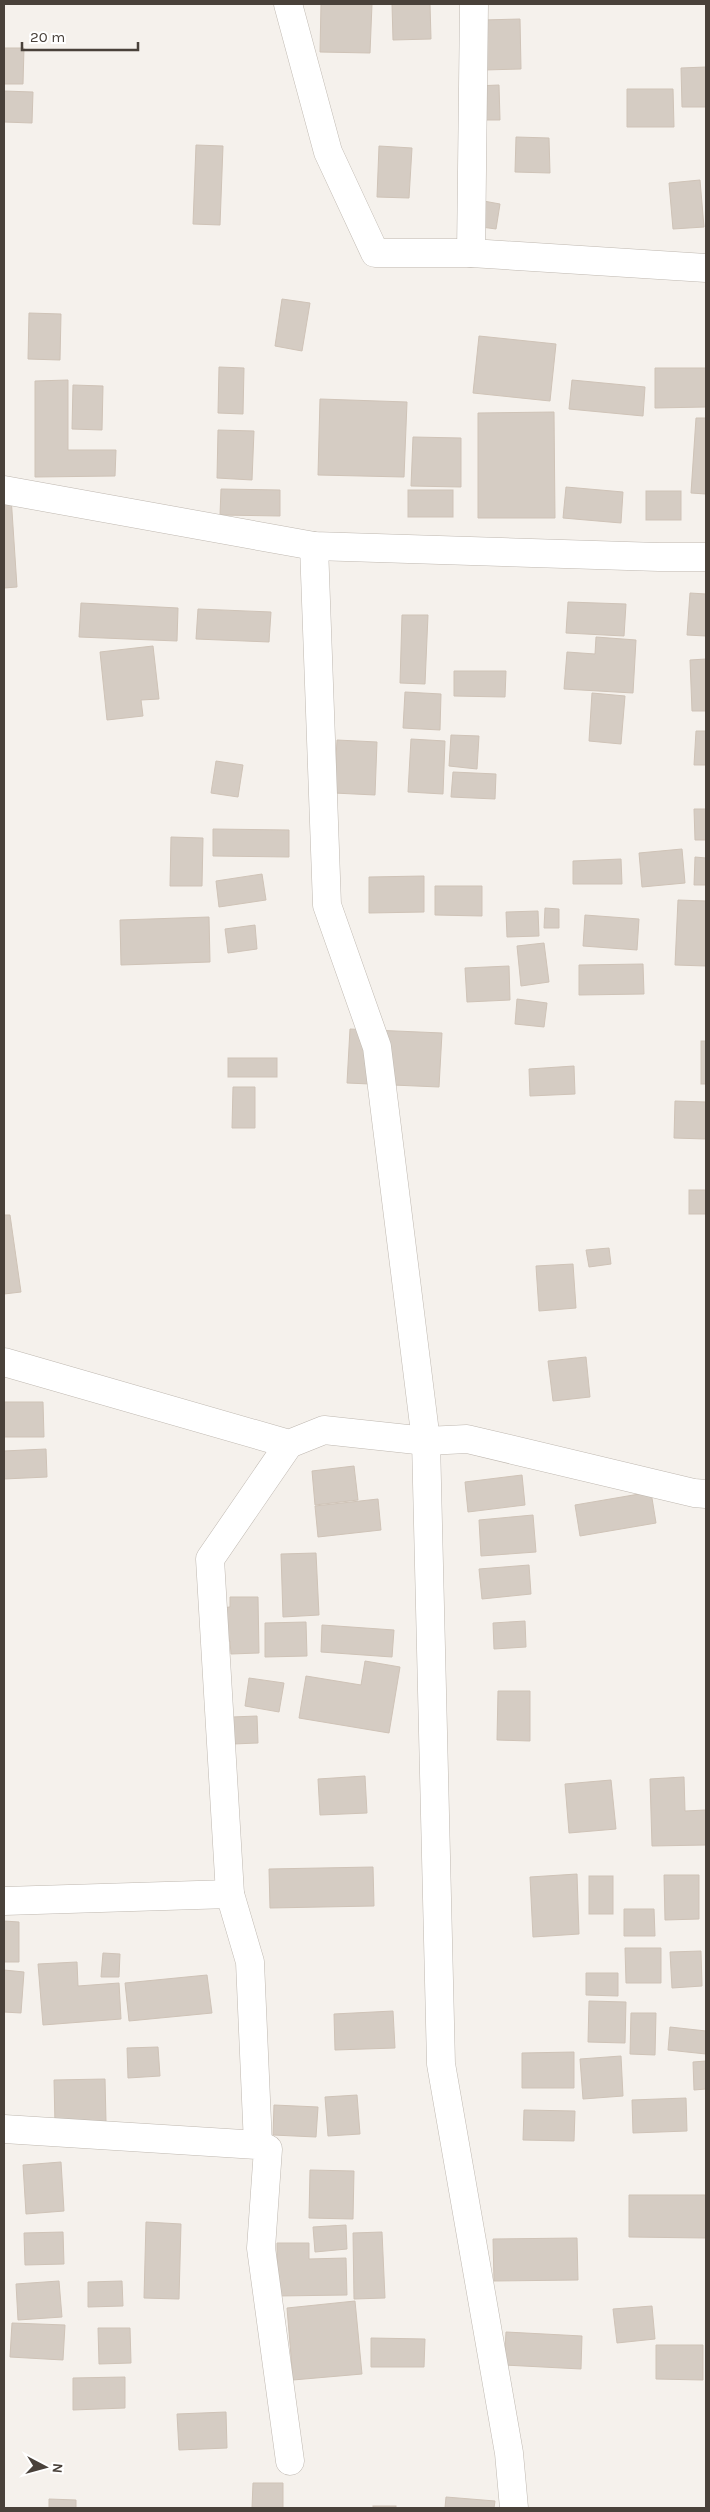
<svg xmlns="http://www.w3.org/2000/svg" width="710" height="2512" font-family="Karla,sans-serif">
	<style>
		.building { fill: #d5ccc3; stroke: #cfc3b7 }
		.lines { fill: none; stroke-linecap: round; stroke-linejoin: round }
		.minor-casing { stroke: #bfb8b0; stroke-width: 29 }
		.minor { stroke: #fff; stroke-width: 28 }
	</style>
	<rect width="100%" height="100%" fill="#f5f1ec"/>
	<!-- building -->
	<g class="building">
		<polygon points="321,4 372,4 370,53 320,52"/>
		<polygon points="392,4 430,4 431,39 393,40"/>
		<polygon points="520,19 521,69 484,70 483,20"/>
		<polygon points="4,48 24,48 23,84 4,84"/>
		<polygon points="706,67 706,107 682,107 681,68"/>
		<polygon points="499,85 500,120 476,120 475,86"/>
		<polygon points="627,89 673,89 674,127 627,127"/>
		<polygon points="4,91 33,92 32,123 4,122"/>
		<polygon points="516,137 549,138 550,173 515,172"/>
		<polygon points="196,145 223,146 220,225 193,224"/>
		<polygon points="379,146 412,148 409,198 377,197"/>
		<polygon points="700,180 704,227 673,229 669,183"/>
		<polygon points="478,200 500,204 496,229 474,226"/>
		<polygon points="282,299 310,303 302,351 275,346"/>
		<polygon points="29,313 61,314 60,360 28,359"/>
		<polygon points="479,336 556,344 550,401 473,393"/>
		<polygon points="219,367 244,368 243,414 218,413"/>
		<polygon points="655,368 706,368 706,407 655,408"/>
		<polygon points="68,380 68,450 116,450 115,476 35,477 35,381"/>
		<polygon points="572,380 645,387 643,416 569,409"/>
		<polygon points="73,385 103,386 102,430 72,429"/>
		<polygon points="320,399 407,402 404,477 318,475"/>
		<polygon points="554,412 555,518 478,518 478,413"/>
		<polygon points="696,418 706,418 706,494 691,493"/>
		<polygon points="218,430 254,431 252,480 217,478"/>
		<polygon points="413,437 461,438 461,487 411,486"/>
		<polygon points="566,487 623,492 621,523 563,518"/>
		<polygon points="221,489 280,490 280,516 220,515"/>
		<rect x="408" y="490" width="45" height="27"/>
		<rect x="646" y="491" width="35" height="29"/>
		<polygon points="11,496 17,587 4,588 4,497"/>
		<polygon points="690,593 706,594 706,636 687,635"/>
		<polygon points="568,602 626,604 624,636 566,633"/>
		<polygon points="81,603 178,608 177,641 79,637"/>
		<polygon points="198,609 271,612 269,642 196,639"/>
		<polygon points="402,615 428,615 425,684 400,683"/>
		<polygon points="596,637 636,640 633,693 564,689 567,652 595,654"/>
		<polygon points="153,646 159,699 141,700 143,716 107,720 100,652"/>
		<polygon points="706,659 706,711 692,711 690,660"/>
		<polygon points="454,671 506,671 505,697 454,696"/>
		<polygon points="405,692 441,694 440,730 403,728"/>
		<polygon points="592,693 625,696 621,744 589,741"/>
		<polygon points="696,731 706,731 706,765 694,765"/>
		<polygon points="451,735 479,736 477,769 449,766"/>
		<polygon points="411,739 445,741 443,794 408,792"/>
		<polygon points="337,740 377,742 375,795 334,793"/>
		<polygon points="216,761 243,765 238,797 211,793"/>
		<polygon points="453,772 496,774 495,799 451,797"/>
		<polygon points="694,809 706,809 706,840 695,840"/>
		<polygon points="213,829 289,830 289,857 213,856"/>
		<polygon points="171,837 203,838 202,886 170,886"/>
		<polygon points="682,849 685,883 642,887 639,853"/>
		<polygon points="695,857 706,858 706,885 694,885"/>
		<polygon points="621,859 622,884 573,884 573,861"/>
		<polygon points="262,874 266,900 219,907 216,881"/>
		<polygon points="424,876 424,912 369,913 369,877"/>
		<polygon points="435,886 482,886 482,916 435,915"/>
		<polygon points="678,900 706,901 706,966 675,965"/>
		<polygon points="545,908 559,909 559,928 544,928"/>
		<polygon points="538,911 539,936 507,937 506,912"/>
		<polygon points="585,915 639,919 637,950 583,946"/>
		<polygon points="209,917 210,962 121,965 120,920"/>
		<polygon points="255,925 257,949 228,953 225,929"/>
		<polygon points="544,943 549,982 521,986 517,946"/>
		<polygon points="643,964 644,994 579,995 579,965"/>
		<polygon points="509,966 510,1000 467,1002 465,968"/>
		<polygon points="517,999 547,1003 544,1027 515,1024"/>
		<polygon points="350,1029 442,1033 439,1087 347,1083"/>
		<rect x="701" y="1041" width="5" height="43"/>
		<rect x="228" y="1058" width="49" height="19"/>
		<polygon points="574,1066 575,1094 530,1096 529,1069"/>
		<polygon points="233,1087 255,1087 255,1128 232,1128"/>
		<polygon points="675,1101 706,1102 706,1139 674,1138"/>
		<rect x="689" y="1190" width="17" height="24"/>
		<polygon points="4,1215 10,1215 21,1292 4,1294"/>
		<polygon points="609,1248 611,1264 589,1267 586,1250"/>
		<polygon points="573,1264 576,1308 539,1311 536,1266"/>
		<polygon points="586,1357 590,1397 553,1401 548,1361"/>
		<polygon points="4,1402 43,1402 44,1437 4,1437"/>
		<polygon points="46,1449 47,1477 4,1479 4,1451"/>
		<polygon points="354,1466 358,1500 315,1505 312,1471"/>
		<polygon points="522,1475 525,1505 468,1512 465,1482"/>
		<polygon points="651,1492 656,1523 580,1536 575,1505"/>
		<polygon points="378,1499 381,1530 318,1537 315,1506"/>
		<polygon points="533,1515 536,1552 481,1556 479,1520"/>
		<polygon points="316,1553 319,1615 283,1617 281,1554"/>
		<polygon points="529,1565 531,1594 482,1599 479,1569"/>
		<polygon points="230,1597 258,1597 259,1653 231,1654 230,1641 222,1641 221,1608 230,1607"/>
		<polygon points="525,1621 526,1647 494,1649 493,1623"/>
		<polygon points="306,1622 307,1656 265,1657 265,1623"/>
		<polygon points="322,1625 394,1630 392,1657 321,1652"/>
		<polygon points="365,1661 400,1667 389,1733 299,1718 306,1676 361,1685"/>
		<polygon points="249,1678 284,1683 279,1712 245,1706"/>
		<polygon points="498,1691 530,1691 530,1741 497,1740"/>
		<polygon points="257,1716 258,1743 233,1744 232,1717"/>
		<polygon points="365,1776 367,1813 320,1815 318,1779"/>
		<polygon points="684,1777 685,1811 706,1810 706,1845 652,1846 650,1779"/>
		<polygon points="611,1780 616,1829 569,1833 565,1784"/>
		<polygon points="373,1867 374,1906 270,1908 269,1869"/>
		<polygon points="577,1874 579,1934 533,1937 530,1877"/>
		<polygon points="664,1875 699,1875 699,1919 665,1920"/>
		<rect x="589" y="1876" width="24" height="38"/>
		<polygon points="624,1909 654,1909 655,1936 624,1936"/>
		<polygon points="4,1921 19,1922 19,1962 4,1962"/>
		<polygon points="625,1948 661,1948 661,1983 626,1983"/>
		<polygon points="701,1951 702,1986 672,1988 670,1952"/>
		<polygon points="103,1953 120,1954 119,1977 101,1977"/>
		<polygon points="77,1962 78,1986 119,1983 121,2019 43,2025 38,1964"/>
		<polygon points="4,1970 24,1972 21,2013 4,2012"/>
		<polygon points="586,1973 618,1973 618,1996 586,1995"/>
		<polygon points="207,1975 212,2013 129,2021 125,1983"/>
		<polygon points="589,2001 626,2002 625,2043 588,2042"/>
		<polygon points="393,2011 395,2048 335,2050 334,2014"/>
		<polygon points="631,2013 656,2013 655,2055 630,2054"/>
		<polygon points="670,2027 706,2031 706,2054 668,2050"/>
		<polygon points="158,2047 160,2076 128,2078 127,2048"/>
		<polygon points="574,2052 574,2088 522,2088 522,2053"/>
		<polygon points="621,2056 623,2096 583,2099 580,2059"/>
		<polygon points="706,2061 706,2089 694,2090 693,2062"/>
		<polygon points="105,2079 106,2122 55,2124 54,2080"/>
		<polygon points="357,2095 360,2134 328,2136 325,2097"/>
		<polygon points="686,2098 687,2131 633,2133 632,2100"/>
		<polygon points="274,2105 318,2107 316,2137 273,2135"/>
		<polygon points="524,2110 575,2111 574,2141 523,2140"/>
		<polygon points="61,2162 64,2211 26,2214 23,2165"/>
		<polygon points="310,2170 354,2171 353,2219 309,2218"/>
		<polygon points="629,2195 706,2195 706,2238 629,2237"/>
		<polygon points="146,2222 181,2224 179,2299 144,2298"/>
		<polygon points="346,2225 347,2249 315,2252 313,2227"/>
		<polygon points="63,2232 64,2264 25,2265 24,2233"/>
		<polygon points="382,2232 385,2298 354,2299 353,2233"/>
		<polygon points="577,2238 578,2280 494,2281 493,2239"/>
		<polygon points="277,2243 309,2243 309,2259 346,2258 347,2295 277,2296"/>
		<polygon points="59,2281 62,2317 18,2320 16,2284"/>
		<polygon points="122,2281 123,2306 88,2307 88,2282"/>
		<polygon points="355,2301 362,2374 293,2380 287,2308"/>
		<polygon points="652,2306 655,2339 617,2343 613,2309"/>
		<polygon points="12,2323 65,2325 63,2360 10,2357"/>
		<polygon points="98,2328 130,2328 131,2363 99,2364"/>
		<polygon points="506,2332 582,2336 581,2369 504,2365"/>
		<polygon points="371,2338 425,2339 424,2367 371,2367"/>
		<polygon points="656,2345 703,2345 703,2380 656,2379"/>
		<polygon points="125,2377 125,2408 73,2410 73,2378"/>
		<polygon points="226,2412 227,2448 179,2450 177,2414"/>
		<polygon points="253,2483 283,2483 283,2508 252,2508"/>
		<polygon points="446,2497 495,2501 494,2508 445,2508"/>
		<polygon points="49,2499 76,2500 76,2508 49,2508"/>
		<rect x="373" y="2506" width="23" height="2"/>
	</g>
	<g class="lines">
		<defs>
			<g id="minor">
				<polyline points="288,4 328,152 375,253 471,253 706,268"/>
				<polyline points="471,253 474,4"/>
				<polyline points="4,490 314,546 659,557 706,557"/>
				<polyline points="314,546 327,905 377,1047 426,1441 441,2064 509,2453 514,2508"/>
				<polyline points="4,1362 289,1444 324,1430 426,1441 467,1439 694,1493 706,1494"/>
				<polyline points="4,1901 230,1894"/>
				<polyline points="4,2129 258,2145 268,2149 261,2248 290,2461"/>
				<polyline points="258,2145 250,1962 230,1894 210,1559 289,1444"/>
			</g>
		</defs>
		<!-- minor casing -->
		<use href="#minor" class="minor-casing"/>
		<!-- minor -->
		<use href="#minor" class="minor"/>
	</g>
	<!-- border -->
	<rect width="710" height="2512" fill="none" stroke="#49413a" stroke-width="10"/>
	<!-- north arrow -->
	<g transform="translate(45 2467) rotate(96)" stroke="#ffffff" stroke-width="4" paint-order="stroke">
	<path d="M0-4L9 19L0 12L-9 19Z" fill="#49413a"/>
	<text y="-8" font-size="14" font-weight="bold" text-anchor="middle" fill="#49413a">N</text>
	</g>
	<!-- scale -->
	<path d="M22 42v8h116v-8" fill="none" stroke="#49413a" stroke-width="2.5"/>
	<text x="30" y="42" font-size="15" fill="#49413a" stroke="#ffffff" stroke-width="4" paint-order="stroke">20 m</text>
</svg>
